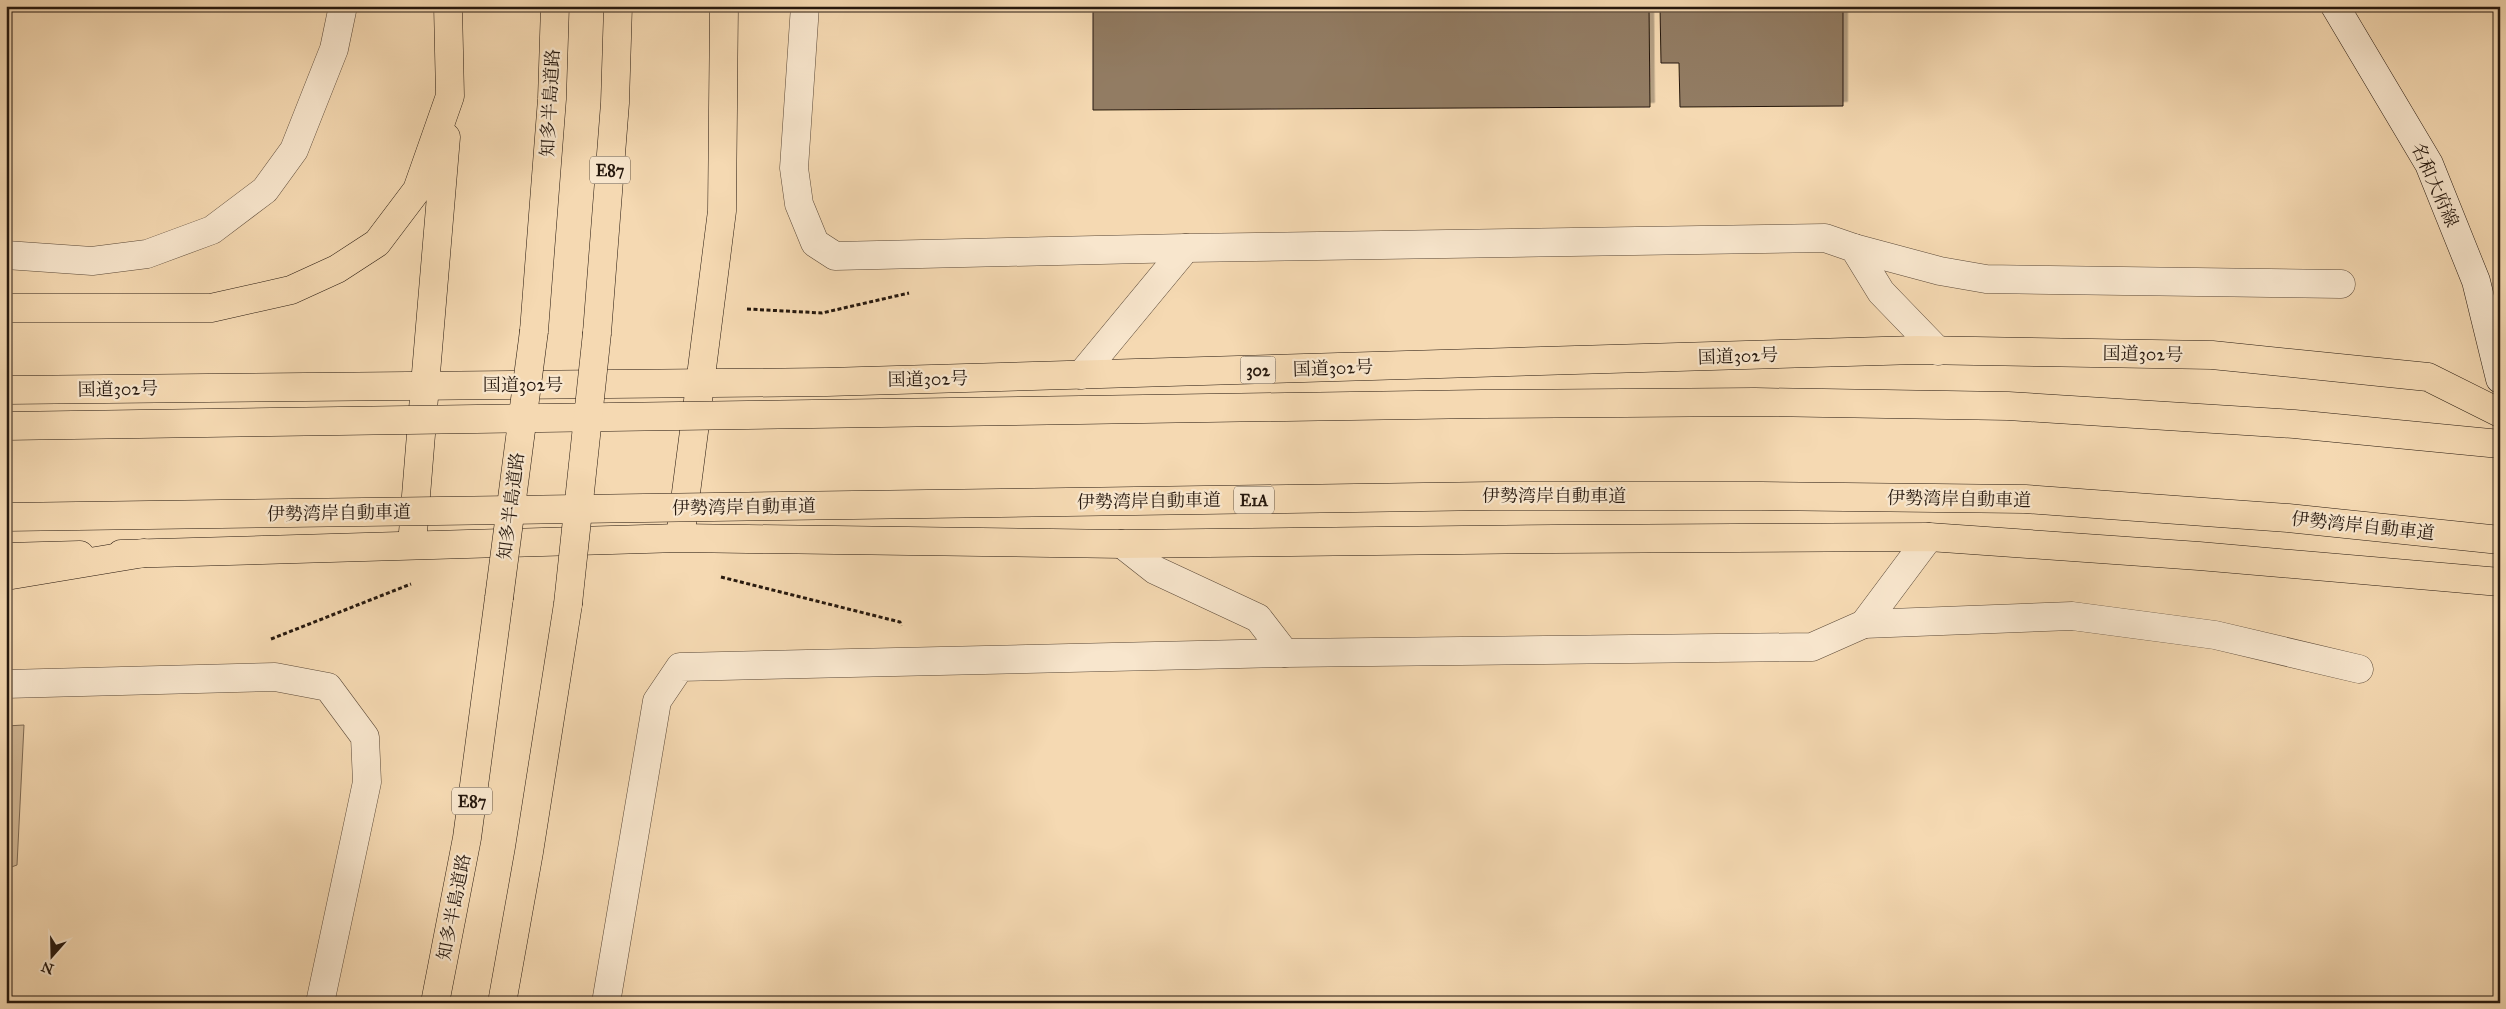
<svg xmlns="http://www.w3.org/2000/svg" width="2506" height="1009" font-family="'IM FELL Great Primer','Noto Serif JP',serif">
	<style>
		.green { fill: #d2b896; stroke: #7c6852 }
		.building { fill: #927c63; stroke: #26180e; filter: url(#shadow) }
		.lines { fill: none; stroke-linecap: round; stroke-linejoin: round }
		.minor-casing { stroke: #5a4837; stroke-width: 29 }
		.secondary-casing { stroke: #26180e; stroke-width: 29 }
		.trunk-casing { stroke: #26180e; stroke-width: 29 }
		.motorway-casing { stroke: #26180e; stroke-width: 29 }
		.path { stroke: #26180e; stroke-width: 3; stroke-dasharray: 4 2.5; stroke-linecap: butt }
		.minor { stroke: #f8e6cd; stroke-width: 28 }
		.secondary { stroke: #f8e6cd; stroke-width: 28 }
		.trunk { stroke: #f5d9b2; stroke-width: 28 }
		.motorway { stroke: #f5d9b2; stroke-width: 28 }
		.motorway-bridge-casing { stroke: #26180e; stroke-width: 29; stroke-linecap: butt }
		.motorway-bridge { stroke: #f5d9b2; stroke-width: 28 }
		.labels { text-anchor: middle; stroke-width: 4.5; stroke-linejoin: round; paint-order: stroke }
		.shield { fill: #f8e6cd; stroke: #655647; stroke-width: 1 }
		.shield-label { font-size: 16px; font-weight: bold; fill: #26180e }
		.street-label { font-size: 18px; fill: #26180e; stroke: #f8e6cd }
	</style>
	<defs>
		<filter id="shadow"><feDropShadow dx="4.5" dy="-4.5" stdDeviation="0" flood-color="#0004"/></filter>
	</defs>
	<rect width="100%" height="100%" fill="#f5d9b2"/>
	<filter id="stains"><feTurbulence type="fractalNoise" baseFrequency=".004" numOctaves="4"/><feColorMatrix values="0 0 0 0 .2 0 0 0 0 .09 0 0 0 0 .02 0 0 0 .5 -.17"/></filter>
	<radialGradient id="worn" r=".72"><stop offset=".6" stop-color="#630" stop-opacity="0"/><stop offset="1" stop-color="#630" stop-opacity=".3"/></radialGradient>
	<!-- green -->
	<polygon class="green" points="24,725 17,865 6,869 6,726"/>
	<!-- building -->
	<g class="building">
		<polygon points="1093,6 1649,6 1650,107 1093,110"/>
		<polygon points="1660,6 1843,6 1843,106 1680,107 1679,63 1661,63"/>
	</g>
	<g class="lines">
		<defs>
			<g id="minor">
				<polyline points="805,6 794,168 799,204 815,243 835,256 1186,248 1825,238 1854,248 1881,292 1938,351"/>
				<polyline points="1854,248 1940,271 1986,279 2341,284"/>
				<polyline points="6,255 92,261 147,254 212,230 265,190 294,150 334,49 343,6"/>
				<polyline points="1081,375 1186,248"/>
				<polyline points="1122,544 1155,570 1258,618 1285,653"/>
				<polyline points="1864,624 2072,616 2215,635 2359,669"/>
				<polyline points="6,684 275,677 328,687 365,737 367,782 320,1003"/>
				<polyline points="606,1003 657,701 680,667 1285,653 1812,647 1864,624 1929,537"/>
			</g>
			<polyline id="secondary" points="2335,6 2429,164 2476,281 2500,379"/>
			<g id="trunk">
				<polyline points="6,390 827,382 1917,350 2212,355 2428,377 2500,413"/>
				<polyline points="681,531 699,393"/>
				<polyline points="412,545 425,385"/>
				<polyline points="121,554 680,538 1122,544 1555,539 1929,537 2199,556 2500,582"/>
				<polyline points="6,557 80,555"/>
			</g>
			<g id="motorway">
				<polyline points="6,308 211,308 291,290 337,269 377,243 417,190 450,96 448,6"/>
				<polyline points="534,331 552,99 555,6"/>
				<polyline points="597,333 615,103 618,6"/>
				<polyline points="700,384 722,211 724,6"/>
				<polyline points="425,385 446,137"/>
				<polyline points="6,576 144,553"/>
				<polyline points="435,1003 467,838 499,598"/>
				<polyline points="502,1003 529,852 568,604"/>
			</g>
		</defs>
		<!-- minor casing -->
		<use href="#minor" class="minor-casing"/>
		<!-- secondary casing -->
		<use href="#secondary" class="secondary-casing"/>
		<!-- trunk casing -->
		<use href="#trunk" class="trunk-casing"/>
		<!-- motorway casing -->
		<use href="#motorway" class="motorway-casing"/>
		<!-- path -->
		<g class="path">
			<polyline points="747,309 822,313 909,293"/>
			<polyline points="721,577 900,622 901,626"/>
			<polyline points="271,639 411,584"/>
		</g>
		<!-- minor -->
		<use href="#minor" class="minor"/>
		<!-- secondary -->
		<use href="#secondary" class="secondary"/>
		<!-- trunk -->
		<use href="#trunk" class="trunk"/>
		<!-- motorway -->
		<use href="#motorway" class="motorway"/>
		<defs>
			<g id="motorway-bridge">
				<polyline points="6,426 1481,404 1755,402 2008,406 2294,424 2500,444"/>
				<polyline points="6,517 1492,496 1761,496 2025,499 2288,518 2500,540"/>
				<polyline points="499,598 534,331"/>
				<polyline points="568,604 597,333"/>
			</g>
		</defs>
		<!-- motorway-bridge casing -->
		<use href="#motorway-bridge" class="motorway-bridge-casing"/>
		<!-- motorway-bridge -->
		<use href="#motorway-bridge" class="motorway-bridge"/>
	</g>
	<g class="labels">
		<!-- shield labels -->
		<g class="shield">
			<rect x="590" y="156.5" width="40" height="27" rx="4"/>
			<rect x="1240.5" y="356.5" width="35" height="27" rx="4"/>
			<rect x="1234" y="486.5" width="40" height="27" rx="4"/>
			<rect x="452" y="787.5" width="40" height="27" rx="4"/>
		</g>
		<g class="shield-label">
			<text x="610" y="176">E87</text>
			<text x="1258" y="376">302</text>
			<text x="1254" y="506">E1A</text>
			<text x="472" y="807">E87</text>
		</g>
		<!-- street labels -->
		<g class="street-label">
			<text transform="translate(550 103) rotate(-87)" y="6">知多半島道路</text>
			<text transform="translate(2435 185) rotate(66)" y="6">名和大府線</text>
			<text transform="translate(2143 354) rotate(1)" y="6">国道302号</text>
			<text transform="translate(1738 356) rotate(-2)" y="6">国道302号</text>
			<text transform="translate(1333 368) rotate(-2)" y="6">国道302号</text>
			<text transform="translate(928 379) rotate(-1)" y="6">国道302号</text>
			<text x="523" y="391">国道302号</text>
			<text transform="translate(118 389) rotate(-1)" y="6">国道302号</text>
			<text x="1554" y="502">伊勢湾岸自動車道</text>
			<text transform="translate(1959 499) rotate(1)" y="6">伊勢湾岸自動車道</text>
			<text transform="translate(1149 501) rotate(-1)" y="6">伊勢湾岸自動車道</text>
			<text transform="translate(511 506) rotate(-83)" y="6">知多半島道路</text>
			<text transform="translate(744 507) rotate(-1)" y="6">伊勢湾岸自動車道</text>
			<text transform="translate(339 513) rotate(-1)" y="6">伊勢湾岸自動車道</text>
			<text transform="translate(2363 526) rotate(6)" y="6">伊勢湾岸自動車道</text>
			<text transform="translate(454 907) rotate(-79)" y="6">知多半島道路</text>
		</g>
	</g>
	<!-- margin -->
	<rect width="2506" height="1009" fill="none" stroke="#f5d9b2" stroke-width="25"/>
	<rect x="8" y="8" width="2491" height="994" fill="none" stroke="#26180e" stroke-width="2.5"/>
	<rect x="12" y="12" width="2481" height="984" fill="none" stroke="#26180e"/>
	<!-- north arrow -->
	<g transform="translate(52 956) rotate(200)" stroke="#f8e6cd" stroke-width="4" paint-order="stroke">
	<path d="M0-4L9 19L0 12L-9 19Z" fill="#26180e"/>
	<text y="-8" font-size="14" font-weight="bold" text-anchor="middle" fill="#26180e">N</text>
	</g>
	<rect width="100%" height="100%" filter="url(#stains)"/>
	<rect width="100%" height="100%" fill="url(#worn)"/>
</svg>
